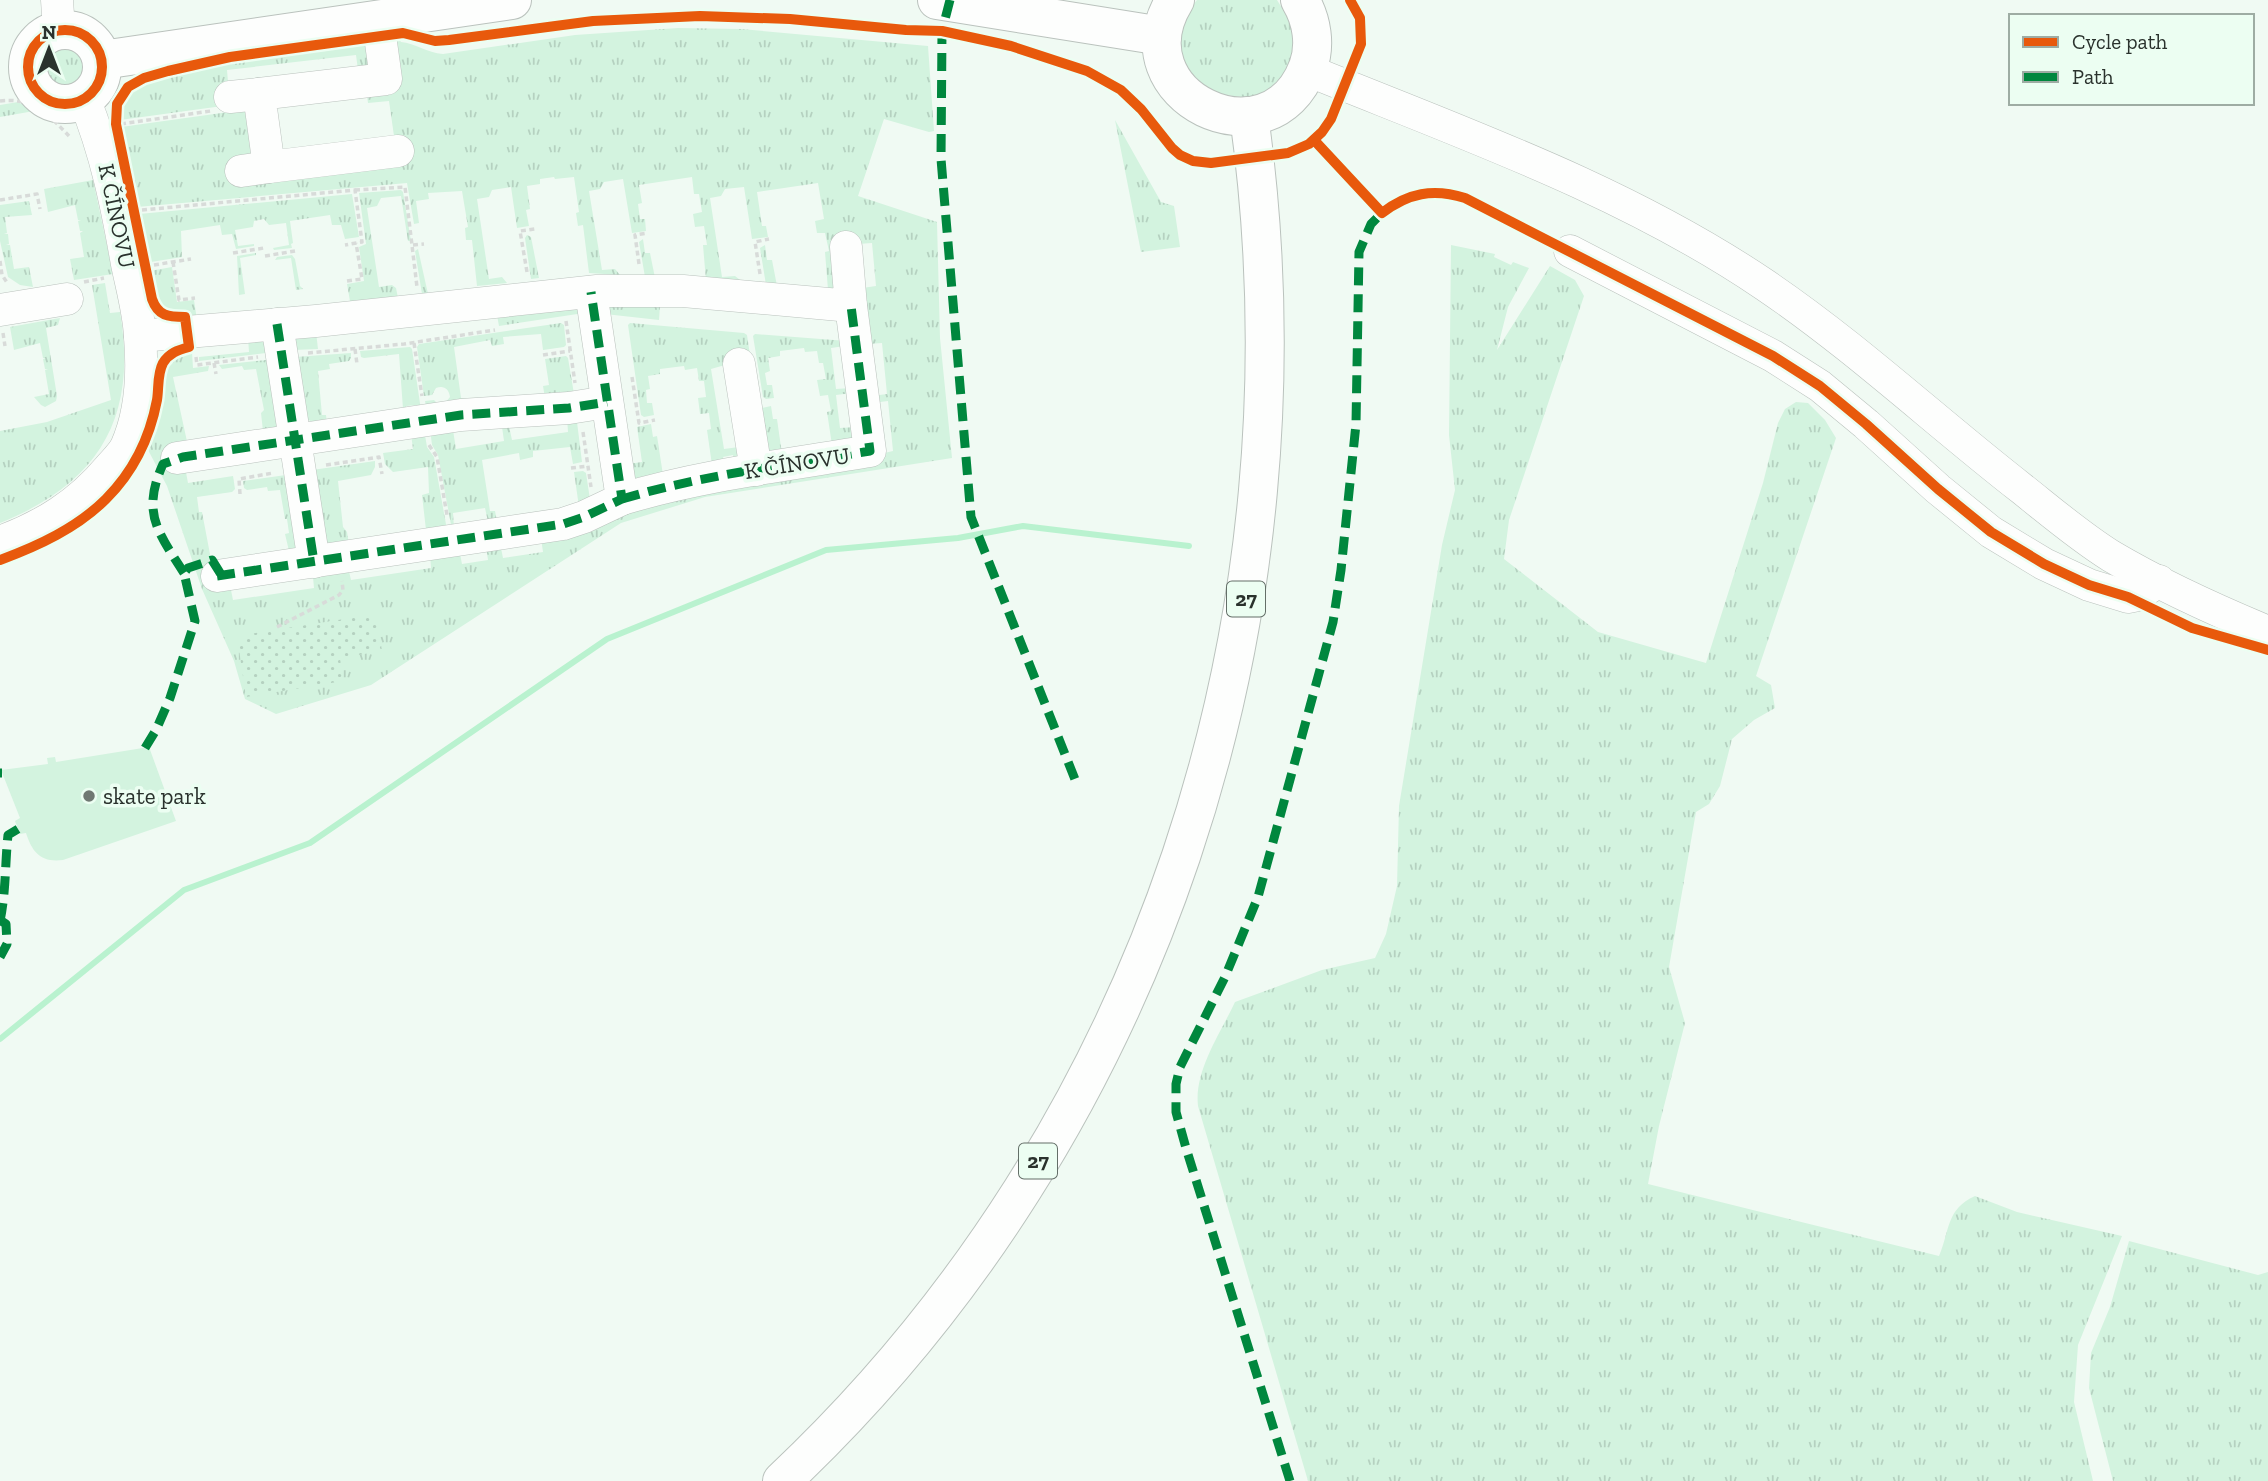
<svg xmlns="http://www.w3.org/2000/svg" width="2268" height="1481" font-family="'Zilla Slab',serif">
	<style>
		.grass { fill: url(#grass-tufts) }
		.park { fill: url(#park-dots) }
		.pitch { fill: #d3f3df }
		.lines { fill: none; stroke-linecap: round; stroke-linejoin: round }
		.stream { stroke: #b9f2cf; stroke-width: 6 }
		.minor-casing { stroke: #bac2bd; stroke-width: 33 }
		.major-casing { stroke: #bac2bd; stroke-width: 40 }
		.path { stroke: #d8dbd9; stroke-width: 3.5; stroke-dasharray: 5 3.5; stroke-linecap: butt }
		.minor { stroke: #fdfefd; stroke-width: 32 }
		.major { stroke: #fdfefd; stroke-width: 38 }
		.quiet { stroke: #00873e; stroke-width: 9; stroke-dasharray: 18 9; stroke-linecap: butt }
		.cycleway-casing { stroke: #ecfef2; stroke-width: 15 }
		.cycleway { stroke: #e8590c; stroke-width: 10 }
		.poi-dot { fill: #6f7872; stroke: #ecfef2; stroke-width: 2.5 }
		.labels { text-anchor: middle; stroke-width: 7; stroke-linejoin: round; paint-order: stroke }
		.shield { fill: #ecfef2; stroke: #646f68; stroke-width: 2 }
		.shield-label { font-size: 21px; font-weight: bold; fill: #2a322d }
		.street-label { font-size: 23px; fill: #2a322d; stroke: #ecfef2 }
		.poi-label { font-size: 23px; fill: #2a322d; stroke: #ecfef2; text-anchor: start }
	</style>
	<defs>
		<pattern id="grass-tufts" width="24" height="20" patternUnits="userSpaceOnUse" patternTransform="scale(1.75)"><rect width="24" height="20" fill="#d3f3df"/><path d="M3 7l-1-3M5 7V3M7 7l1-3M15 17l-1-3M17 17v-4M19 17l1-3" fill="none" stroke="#b5d1c0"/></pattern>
		<pattern id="park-dots" width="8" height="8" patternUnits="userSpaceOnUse" patternTransform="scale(1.75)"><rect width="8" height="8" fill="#d3f3df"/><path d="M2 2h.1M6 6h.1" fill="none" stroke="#b5d1c0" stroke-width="1.8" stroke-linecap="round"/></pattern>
	</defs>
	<rect width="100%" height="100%" fill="#f0faf3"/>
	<!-- grass -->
	<g class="grass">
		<polygon points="1197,0 1277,0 1292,24 1294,50 1285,73 1267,91 1249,98 1211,93 1184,66 1179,40 1189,10"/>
		<path d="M678,28L741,29L928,46L934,131L929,132L884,119L858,196L937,222L940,338L952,458L705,497L621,523L371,685L276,714L245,699L234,661L202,589L167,486L147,448L161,407L166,367L174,357L192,352L193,368L209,366L208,371L173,377L188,446L185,467L188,483L233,476L235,489L232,492L197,497L199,512H202L213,570L230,585L233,600L314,588L313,577L348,567L351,580L431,568L430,554L459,549L462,564L488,560L486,546L500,543L503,558L543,552L541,538L595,519L893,451L888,401L872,403V396L887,394L882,343L868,344L862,288L876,286L872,243L858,244L839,291L828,290L825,252L829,251L825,233H817L815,221L824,219L818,183L757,192L762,226H766L768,237L752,239L744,187L725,189L721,196L710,198L722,277L735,276L740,280V284L706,281L703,245H707L704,226L695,227L693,214L702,212L699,194H694L692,177L639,185L642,203L638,204L640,219H645L646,231L632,233L623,179L604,182L600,189L589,191L602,270L615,269L620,275L589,273L583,225L578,226L576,213L579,212L574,177L555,179L554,177L540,179V184L527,186L530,209L526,210L529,226L517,228L511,187L492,190L489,197L477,199L489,279L502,277L507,283L477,286L472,240H466L465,228L468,227L462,191L428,193L429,199L416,201L419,223L414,224L407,183L137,207L121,127L243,110L246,113L256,153L394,136L389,101L368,103L366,89L390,39L398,38L401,42C415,43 427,53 443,54L575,35Z"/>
		<path d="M355,33L369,41L371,66L358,70L356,55L227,70L230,105L120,120C120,109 121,97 131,90C158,69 216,66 249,60L248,48Z"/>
		<circle cx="64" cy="66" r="19"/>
		<polygon points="18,102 34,111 0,117 0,105"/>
		<polygon points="1115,120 1161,202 1174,206 1180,247 1141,252"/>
		<polygon points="93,180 113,274 74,280 70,259 84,257 80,233 83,231 80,231 78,221 81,220 78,220 75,205 48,212 44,189"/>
		<polygon points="401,190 403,192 411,241 408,241 401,196 381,198 377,206 367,208 379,287 392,285 396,288 398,298 351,307 347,284 364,281 359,247 366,244 359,193"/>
		<polygon points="352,194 359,237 345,239 341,225 332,225 330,215 290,221 293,243 291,244 292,248 274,250 273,248 289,245 286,223 269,225 264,219 254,221 253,227 235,230 238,246 254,244 254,246 236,249 232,234 222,235 220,225 181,231 182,257 151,262 147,259 139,214"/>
		<polygon points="29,201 32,215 5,217 7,233 4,234 8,234 9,244 6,245 10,245 14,269 29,267 33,287 20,285 8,277 0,241 0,205"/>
		<polygon points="527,235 531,237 539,278 531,279 525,238"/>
		<polygon points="643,239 645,253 650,253 655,278 645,277 639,242"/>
		<polygon points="765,245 767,260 772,260 777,286 766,285 760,248"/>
		<path d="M1451,245L1495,254L1494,257L1511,265L1513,262L1529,268L1508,307L1497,350L1550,266L1575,280L1584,296L1509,520L1504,559L1598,632L1706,663L1763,483L1778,423L1785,409L1796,402L1808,403L1825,420L1836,438L1756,676L1771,685L1775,708L1754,720L1732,739L1720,786L1709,804L1696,812L1669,967L1685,1023L1659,1126L1648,1184L1939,1256C1950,1230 1946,1209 1975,1196L2017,1212L2122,1236L2078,1345L2074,1402L2093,1481H1308L1198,1106C1194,1071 1220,1034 1235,1002L1322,970L1375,958L1386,934L1397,886L1399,806L1442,545L1455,490L1449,435Z"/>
		<polygon points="418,249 428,294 422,294 415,251"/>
		<polygon points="256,253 256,255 240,258 245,294 239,295 237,256"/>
		<polygon points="292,255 295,259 300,286 303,289 296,290 291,258 275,260 277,257"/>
		<polygon points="172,267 177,302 194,300 197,320 190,321 188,314 167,312 156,298 150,271"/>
		<path d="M105,283L110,313L120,312C138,418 99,483 0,523V431L47,422L111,400L92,285Z"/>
		<polygon points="569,301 584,313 499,326 496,310"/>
		<polygon points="609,304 660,306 659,320 605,314"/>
		<polygon points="60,318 58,325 46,328 57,396 56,401 45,407 41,405 34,397 49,394 45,370 48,369 45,369 43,359 46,358 43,358 40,343 14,350 10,327"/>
		<path d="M561,323L564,325L566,345L564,347L543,350L541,334L503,337L504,344L492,346L490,340L454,347L461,398H467L468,409L428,416L425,401L434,400L437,403H445L450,397C449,388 443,385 436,388L432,395L424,396L417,347L419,344Z"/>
		<polygon points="630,323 744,333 747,335 757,402 725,365 711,369 724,449 739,447 743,460 735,463 733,455 723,457 725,465 712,465 707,430 711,429 709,413 700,414 698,398 706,397 704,381 699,381 697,368 685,370 684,366 660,369 660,374 648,376 650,389 646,390 647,403 652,403 654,415 644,417 641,415 628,325"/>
		<polygon points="316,332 318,349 294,350 294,343 297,336"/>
		<polygon points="259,334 274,352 199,361 199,357 249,352 248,337"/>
		<polygon points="755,334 847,341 845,346 831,348 836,389 851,388 852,393 836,395 840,428 856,427 852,439 832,445 827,412 831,411 828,395 820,396 817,380 826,379 823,363 819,363 817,351 805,352 804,348 780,351 780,356 768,358 770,371 765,373 767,385 772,385 774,398 766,399 763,397 753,336"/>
		<polygon points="410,347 412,349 422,417 418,418 416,405 406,406 407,412 403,409 399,354 364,358 361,357 360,351"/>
		<polygon points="351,353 351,358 349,361 329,364 330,369 318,371 322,415 326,415 327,424 314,423 307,419 295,357"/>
		<polygon points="566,356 568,358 575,400 545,398 543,386 549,385 545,359"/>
		<polygon points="275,359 278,429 263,431 261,413 264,410 256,369 244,370 242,366 222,369 219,365"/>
		<polygon points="771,406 773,419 777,419 782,454 764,458 753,410"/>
		<polygon points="576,414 582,462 573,464 570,447 533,451 533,457 520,460 519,453 482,460 490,511 495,511 497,521 488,522 485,508 453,513 454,528 452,530 438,455 432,445 430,429 453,430 456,449 504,441 502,427 509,426 512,440 568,432 567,417"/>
		<polygon points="651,424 653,437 657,436 663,475 636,481 631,476 628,464 642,462 637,427"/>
		<polygon points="424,429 427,447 434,457 447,530 426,530 422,495 429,493 428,467 393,472 385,464 383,453 413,449 411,434"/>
		<polygon points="375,461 375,467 371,475 338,481 343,527 347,532 349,544 330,544 326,541 312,470"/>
		<polygon points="583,471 586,473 591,506 579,507 574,472"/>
		<polygon points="293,474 304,546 289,551 285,534 289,533 287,519 285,519 280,490 268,491 267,487 247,490 244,488 243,481"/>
		<polygon points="2129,1241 2258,1275 2268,1272 2268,1481 2113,1481 2089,1388 2091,1353 2110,1307"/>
	</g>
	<!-- park -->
	<polygon class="park" points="376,614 382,651 340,658 343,681 246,697 237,636"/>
	<!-- pitch -->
	<path class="pitch" d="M149,747L176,821L63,860C41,863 32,852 26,833L20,834L15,821L20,818L1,770L48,764L47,758L55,757L56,762Z"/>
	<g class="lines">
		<!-- stream -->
		<polyline class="stream" points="0,1039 184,890 310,843 607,639 826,550 958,538 1023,526 1189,546"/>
		<defs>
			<g id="minor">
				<polyline points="57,0 59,30"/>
				<polyline points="378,21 386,79 259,94 269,167 398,151"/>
				<path d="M1307,70C1462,133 1625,190 1765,285C1855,346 1935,421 2021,488C2050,511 2079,536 2111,556C2160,585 2215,610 2268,632"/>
				<polyline points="230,97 259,94"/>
				<polyline points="241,171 269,167"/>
				<polyline points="1570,251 1773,356 1820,386 1866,424 1938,489 1991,532 2044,564 2089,585 2128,597 2138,595 2159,581"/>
				<polyline points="0,310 67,299"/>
				<polyline points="277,324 314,562"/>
				<polyline points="140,336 316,321 597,291 683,291 851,306 846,247"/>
				<polyline points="739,364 756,470"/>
				<polyline points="177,458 461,415 569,408 607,402"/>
				<path d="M622,499C702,475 787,465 870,451L851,306"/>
				<path d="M0,542C43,526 79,504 109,468C114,462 122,455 126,447C141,414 143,374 140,337C139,313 132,288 127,264C117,207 106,152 84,99"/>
				<polyline points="217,576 563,524 584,517 622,499 591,292"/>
			</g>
			<g id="major">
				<polyline points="937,0 1162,36"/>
				<path d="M1175,0C1116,96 1270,169 1308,67C1316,45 1312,20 1300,0"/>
				<circle cx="65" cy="67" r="37"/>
				<polyline points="102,60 512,0"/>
				<path d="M782,1481C1154,1131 1319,618 1249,116"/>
			</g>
		</defs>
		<!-- minor casing -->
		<use href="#minor" class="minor-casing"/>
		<!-- major casing -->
		<use href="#major" class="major-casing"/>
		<!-- path -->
		<g class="path">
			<path d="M0,101C32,97 48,114 69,136"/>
			<polyline points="121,124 211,111"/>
			<polyline points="355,190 405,187 417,287"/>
			<polyline points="0,200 37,194 40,209"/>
			<polyline points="142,210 355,190 362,242 345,245"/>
			<polyline points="413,245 424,244"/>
			<polyline points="233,253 264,248"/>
			<polyline points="265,256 295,251"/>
			<polyline points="0,261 2,275 8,284"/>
			<polyline points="173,262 179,300 195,298"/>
			<polyline points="639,264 635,235 648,233"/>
			<polyline points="154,265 191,259"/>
			<polyline points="527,272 520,231 535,229"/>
			<polyline points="760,274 755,242 769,239"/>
			<polyline points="347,281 362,279 356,243"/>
			<polyline points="84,282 104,278"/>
			<polyline points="566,321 575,383"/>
			<polyline points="3,333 5,346"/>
			<polyline points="414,343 422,396"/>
			<polyline points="355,349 357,364"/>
			<polyline points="308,353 404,344 495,330"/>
			<polyline points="543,355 570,351"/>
			<polyline points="196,357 197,365 258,357"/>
			<polyline points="214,363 216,374"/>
			<polyline points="632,377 639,423 655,420"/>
			<polyline points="583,432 591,487"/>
			<polyline points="429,445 437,457 447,515"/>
			<polyline points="326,465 379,457 382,474"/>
			<polyline points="571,468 588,466"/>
			<polyline points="240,494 239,479 273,473"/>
			<polyline points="277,627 339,595 343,590 342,581"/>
		</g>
		<!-- minor -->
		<use href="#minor" class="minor"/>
		<!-- major -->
		<use href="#major" class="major"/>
		<!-- quiet -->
		<g class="quiet">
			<polyline points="950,0 942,31 941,159 971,517 1078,787"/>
			<polyline points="277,324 314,562"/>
			<path d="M622,499C702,475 787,465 870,451L851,306"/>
			<path d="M184,573C158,532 141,513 163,464L183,457L461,415L569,408L607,402"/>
			<polyline points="217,576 563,524 584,517 622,499 591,292"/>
			<polyline points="145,748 156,730 170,698 195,621 184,573 188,568 212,560 222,576"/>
			<polyline points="0,773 2,773"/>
			<polyline points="0,920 6,924 7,944 0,957"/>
			<path d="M0,921C6,892 5,864 8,835L18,829"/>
			<polyline points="1290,1481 1186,1148 1176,1112 1176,1084 1180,1067 1225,977 1258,897 1333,622 1341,570 1356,424 1359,252 1371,224 1382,213"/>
		</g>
		<defs>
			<g id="cycleway">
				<circle cx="65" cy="67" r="37"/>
				<path d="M1314,140L1382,213C1408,193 1433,188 1465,198L1773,356L1820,386L1866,424L1938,489L1991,532L2044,564L2089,585L2128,597L2192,628L2268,650"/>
				<path d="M0,560C38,546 77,528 106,499C133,472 150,437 157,400C159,388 157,374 163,363C169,353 178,350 189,347L185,317C168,317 158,316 152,299L116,124L117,104L128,87L144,78L168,71L230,57L403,33L435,41L449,40L593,21L700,16L790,19L906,30L942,31L1011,46L1087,71L1121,90L1141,109L1172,148L1180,155L1193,161L1211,163L1288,153L1309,144L1322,132L1331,119L1361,44L1360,18L1350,0"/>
			</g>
		</defs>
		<!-- cycleway casing -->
		<use href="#cycleway" class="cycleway-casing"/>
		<!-- cycleway -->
		<use href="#cycleway" class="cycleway"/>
	</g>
	<!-- markers -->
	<circle class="poi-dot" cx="89" cy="796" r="7"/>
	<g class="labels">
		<!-- shield labels -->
		<g class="shield">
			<rect x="1227" y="581.5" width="38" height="35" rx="5"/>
			<rect x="1019" y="1143.5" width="38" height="35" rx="5"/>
		</g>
		<g class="shield-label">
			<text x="1246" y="606">27</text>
			<text x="1038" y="1168">27</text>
		</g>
		<!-- street labels -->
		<g class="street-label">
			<text transform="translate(117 216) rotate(78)" y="8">K ČÍNOVU</text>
			<text transform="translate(797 463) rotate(-9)" y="8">K ČÍNOVU</text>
		</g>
		<!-- poi labels -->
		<g class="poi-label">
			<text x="103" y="804">skate park</text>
		</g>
	</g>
	<!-- legend -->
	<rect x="2009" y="14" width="245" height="91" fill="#ecfef2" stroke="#9eaca3" stroke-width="2"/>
	<rect x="2023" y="37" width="35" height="10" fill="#e8590c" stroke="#9eaca3" stroke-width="2"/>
	<text x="2072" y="49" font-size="21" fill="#2a322d">Cycle path</text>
	<rect x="2023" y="72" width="35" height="10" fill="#00873e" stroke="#9eaca3" stroke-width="2"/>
	<text x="2072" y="84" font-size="21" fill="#2a322d">Path</text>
	<!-- north arrow -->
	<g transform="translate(49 49)" stroke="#ecfef2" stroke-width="5" paint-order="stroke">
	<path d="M0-5L12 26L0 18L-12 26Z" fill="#2a322d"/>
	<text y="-10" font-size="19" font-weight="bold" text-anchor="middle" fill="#2a322d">N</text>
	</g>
</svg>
